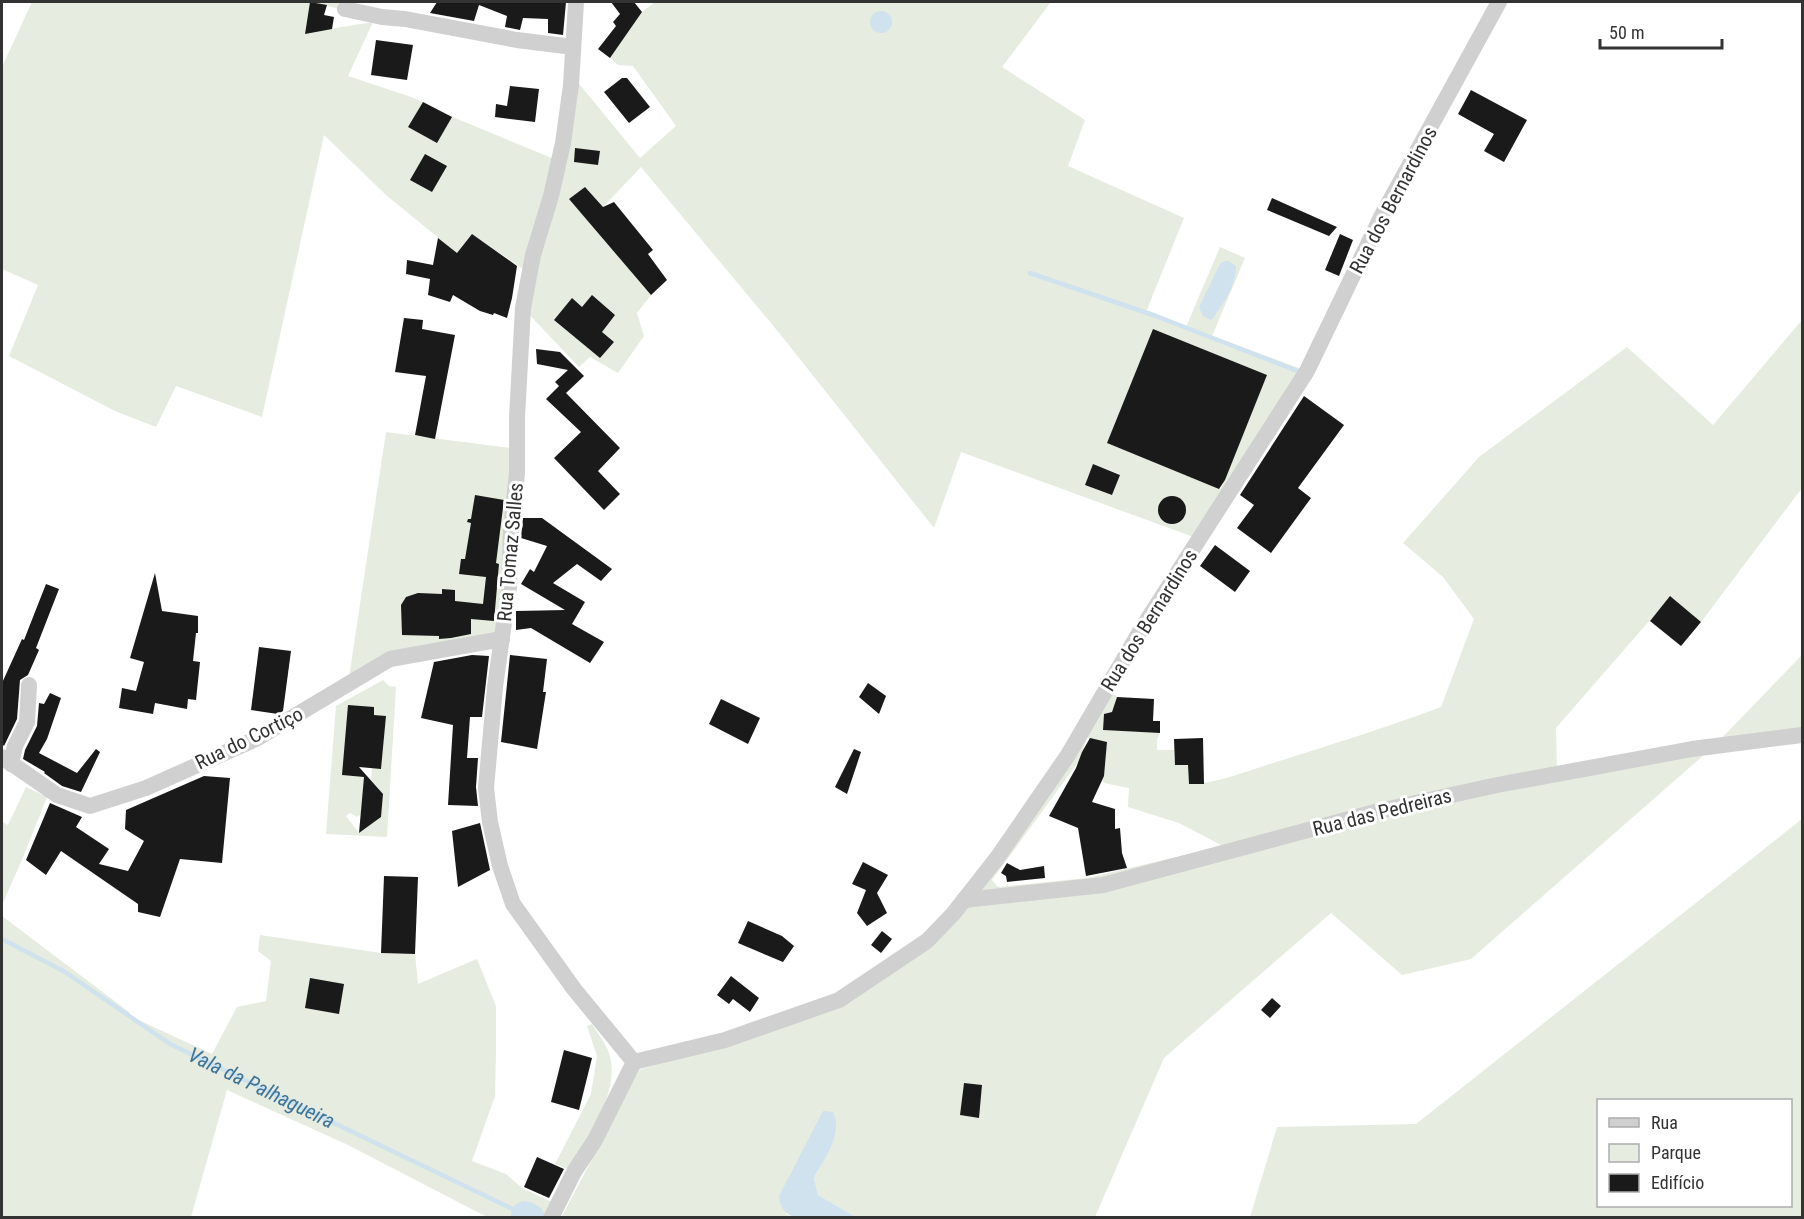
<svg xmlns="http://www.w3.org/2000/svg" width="1804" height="1219" font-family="'Roboto Condensed',sans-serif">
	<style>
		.green { fill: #e6ecdf; fill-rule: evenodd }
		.water { fill: #cfe2ee }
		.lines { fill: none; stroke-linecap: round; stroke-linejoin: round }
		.stream { stroke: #cfe2ee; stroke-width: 4.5 }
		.river { stroke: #cfe2ee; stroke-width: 28 }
		.building { fill: #1a1a1a }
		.street { stroke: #d0d0d0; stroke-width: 16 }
		.labels { text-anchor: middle; stroke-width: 6; stroke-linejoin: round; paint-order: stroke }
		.street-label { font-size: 20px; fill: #333; stroke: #fff }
		.water-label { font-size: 21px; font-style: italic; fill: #3f7597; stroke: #fff }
	</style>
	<rect width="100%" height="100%" fill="#fff"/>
	<!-- green -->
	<g class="green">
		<path d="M32,2H347L344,10L310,2L305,33L373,22L348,76L414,98L455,118L559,161L571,74L640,158L676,126L633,66L618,65L610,58L642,12L655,2H1051L1002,67L1085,120L1068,166L1184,218L1146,312L1186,327L1220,247L1245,258L1212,336L1307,371L1199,539L961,452L934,528L780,334L641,167L603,207L585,187L569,199L651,295L637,313L644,336L618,373L590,357L579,367L523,308L529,273L472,234L457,253L386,195L324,135L262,417L176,386L156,427L115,411L9,356L38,285L2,269V67ZM1153,329L1267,375L1221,489L1107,443ZM1093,464L1120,474L1112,495L1085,484Z"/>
		<path d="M1802,320V488L1701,622L1670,597L1556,728L1557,774L1713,747L1802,655V737L1713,747L1471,959L1402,975L1331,913L1164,1058L1095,1217H856L818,1195L814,1178L827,1154L837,1128L786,1214L793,1217L561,1218L639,1070L726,1044L839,1000L953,914L1107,689L1117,697L1112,712L1104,714L1103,730L1160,733L1157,739V750H1174L1175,765H1188L1189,784C1216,784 1244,772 1270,764C1327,746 1385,728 1441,707L1474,619L1443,577L1403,543L1479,457L1627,347L1713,425ZM1087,738L1107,742L1104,774L1100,773L1104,783L1129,788L1128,807L1179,823L1223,846L1087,878L998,887L992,880L1079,761ZM964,1083L982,1086L978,1118L960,1115Z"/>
		<polygon points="386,432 517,449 502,639 401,656 348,684"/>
		<path d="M383,680L389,686L396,687L387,837L326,834L336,706ZM374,707L373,715L386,716L381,768H372L371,780L383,794L381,817L359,833L346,816L350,813L357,817L361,814L364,777L342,775Z"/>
		<polygon points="26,787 47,797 21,862 2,905 2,822 8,825"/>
		<path d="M1802,819V1217H1250L1277,1127L1416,1124ZM1598,1100H1790V1206H1598Z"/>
		<polygon points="2,916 129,1012 130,1016 212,1054 237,1007 266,1001 271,961 258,951 260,935 381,953 415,954 418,984 477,959 496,1006 496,1050 495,1096 472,1161 506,1174 522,1188 552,1202 551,1218 487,1217 348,1145 227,1090 191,1217 2,1217"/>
		<path d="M592,1024C598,1034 608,1046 610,1057C620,1093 586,1140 568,1169L555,1164L591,1094L597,1056L587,1026Z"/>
	</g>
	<!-- water -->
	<g class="water">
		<circle cx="881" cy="22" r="11"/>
		<path d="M1225,261H1229L1236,266C1236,286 1223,305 1211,320L1203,316L1199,307L1220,264Z"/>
		<path d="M823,1111L833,1112C844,1133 824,1159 814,1178L818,1195L856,1217H793C784,1213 780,1206 779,1196Z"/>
	</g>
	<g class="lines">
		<!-- stream -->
		<g class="stream">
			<polyline points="1030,273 1156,316 1300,372"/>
			<path id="s1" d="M2,939L65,972L170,1044L525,1215"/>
		</g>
		<!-- river -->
		<polyline class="river" points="525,1215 531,1218"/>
	</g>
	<!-- building -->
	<g class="building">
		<polygon points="310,2 327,5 324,15 334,17 332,29 305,34"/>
		<polygon points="437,2 566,2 563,35 548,33 548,19 523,18 520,30 505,27 507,16 479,5 474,21 430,13"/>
		<polygon points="611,2 634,2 642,12 610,58 598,49 616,26 613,22 620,14"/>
		<polygon points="376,40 413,45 407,80 371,75"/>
		<polygon points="622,78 627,78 650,107 629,123 604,92"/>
		<polygon points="510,86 539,89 535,122 495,117 496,104 507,106"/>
		<polygon points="1471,90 1527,120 1504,162 1484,151 1494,134 1458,114"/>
		<polygon points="423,102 452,117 437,143 408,127"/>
		<polygon points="575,148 600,151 598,165 574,162"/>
		<polygon points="425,154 447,166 432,192 410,180"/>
		<polygon points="585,187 603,207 614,202 653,250 648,254 667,280 651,295 569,199"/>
		<polygon points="1272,198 1337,227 1329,236 1267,210"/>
		<polygon points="472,234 517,266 512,298 507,318 494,313 493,315 480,311 453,295 450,302 428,295 430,279 406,274 407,260 433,265 438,238 457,253"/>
		<polygon points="1340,234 1353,240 1339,276 1325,270"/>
		<polygon points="592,295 615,315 602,332 614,342 600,358 554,320 572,298 582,307"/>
		<polygon points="404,318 423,320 422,329 455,335 435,439 415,435 426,376 395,372"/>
		<polygon points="1153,329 1267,375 1225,480 1219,489 1107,443"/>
		<polygon points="536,349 560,352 584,376 566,393 620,448 598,471 620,494 604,510 554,458 581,432 546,399 559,386 555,382 568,370 537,364"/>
		<polygon points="1304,396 1344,425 1298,488 1311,498 1271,553 1237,528 1254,505 1240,495"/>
		<polygon points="1093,464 1120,475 1112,495 1085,485"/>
		<polygon points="475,495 504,500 496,563 499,564 494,621 471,619 471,634 451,638 439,639 439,636 402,635 401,605 406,597 418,593 442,594 442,589 455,590 455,601 483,604 486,577 459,574 461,559 465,559 471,523 467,522 468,519 471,519"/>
		<circle cx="1172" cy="510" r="14"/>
		<polygon points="523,518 542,518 612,569 601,581 577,564 553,583 585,602 572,624 604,642 590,663 531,628 516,630 516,611 565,610 521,584 530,569 534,572 547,546 521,538"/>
		<polygon points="1215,545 1250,571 1235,592 1200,566"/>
		<polygon points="155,573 162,611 198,616 198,633 196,633 193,661 200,662 196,700 188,699 187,709 155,703 153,714 119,708 122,688 136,691 144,662 130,658"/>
		<polygon points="46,584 59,589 36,648 39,650 28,675 20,680 17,719 4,746 2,744 2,683 22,639 24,640"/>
		<polygon points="1670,596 1701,622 1681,646 1650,621"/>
		<polygon points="259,647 291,651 283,711 278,714 251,710"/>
		<polygon points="472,655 489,656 482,717 470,717 467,758 478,758 476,787 478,806 448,805 453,725 421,718 434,662"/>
		<polygon points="510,655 547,659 543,692 546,692 537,749 501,742"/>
		<polygon points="868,683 886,696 879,714 859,697"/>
		<polygon points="50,693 61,698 47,739 39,753 77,773 96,749 100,752 81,792 62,786 44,773 45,772 23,759 25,750 37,726 39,703 44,704"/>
		<polygon points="1117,697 1154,699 1153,721 1160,721 1160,733 1103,730 1104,714 1112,712"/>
		<polygon points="721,699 760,718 748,744 709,724"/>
		<polygon points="348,705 374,707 374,715 386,716 381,769 359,767 383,794 381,817 359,833 364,777 342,775"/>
		<polygon points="1090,738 1107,742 1104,776 1092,802 1115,809 1115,829 1120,828 1122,853 1127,868 1086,876 1078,828 1049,816 1076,768 1082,752"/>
		<polygon points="1203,738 1204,784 1189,784 1188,765 1175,765 1174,739"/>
		<polygon points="854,749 861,752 847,794 835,787"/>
		<polygon points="204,776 230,778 222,863 180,859 160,917 138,912 138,904 61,851 46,875 26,860 50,803 82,817 76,827 109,849 99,864 128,871 144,841 125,829 126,810"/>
		<polygon points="480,823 490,870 458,887 452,831"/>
		<polygon points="863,862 888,875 877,893 887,913 867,926 857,913 866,890 852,884"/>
		<polygon points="1007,863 1020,870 1044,866 1045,878 1007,882 1006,876 1001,873"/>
		<polygon points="384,876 418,877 415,954 381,953"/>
		<polygon points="748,921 782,936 794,946 783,962 738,943"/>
		<polygon points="882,931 892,939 881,953 871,945"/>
		<polygon points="731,976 759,998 750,1012 733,999 729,1004 717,995"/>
		<polygon points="310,978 344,984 339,1014 305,1008"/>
		<polygon points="1272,998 1281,1006 1270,1018 1261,1010"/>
		<polygon points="564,1050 592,1058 579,1110 551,1102"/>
		<polygon points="964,1083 982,1085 979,1118 960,1115"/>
		<polygon points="537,1157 564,1169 549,1198 524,1187"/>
	</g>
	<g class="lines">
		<!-- street -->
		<g class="street">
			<polyline points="576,2 571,85 563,143 551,196 533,255 523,308 517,417 517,473 511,530 509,587 495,687 486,788 490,822 500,866 513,904 574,989 634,1062"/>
			<polyline points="345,9 382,17 405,19 517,40 573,47"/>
			<polyline points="2,757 57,795 90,806 146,788 258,738 390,659 502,639"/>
			<polyline points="11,764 15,746 27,722 29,685"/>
			<polyline points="964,900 1103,885 1379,811 1497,785 1692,749 1802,735"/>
			<polyline points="634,1062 725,1040 839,1000 927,941 953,914 997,858 1068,755 1142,628 1307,371 1382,215 1499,2"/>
			<polyline points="551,1218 574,1172 595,1140 634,1062"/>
		</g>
	</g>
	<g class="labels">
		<!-- street labels -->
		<g class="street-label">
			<text transform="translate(1393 200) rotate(-62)" y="7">Rua dos Bernardinos</text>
			<text transform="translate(510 552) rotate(-85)" y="7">Rua Tomaz Salles</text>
			<text transform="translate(1149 620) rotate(-58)" y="7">Rua dos Bernardinos</text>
			<text transform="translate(249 738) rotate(-26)" y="7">Rua do Cortiço</text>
			<text transform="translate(1382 812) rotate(-14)" y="7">Rua das Pedreiras</text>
		</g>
		<!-- water labels -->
		<g class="water-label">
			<text dy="7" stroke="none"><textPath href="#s1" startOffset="300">Vala da Palhagueira</textPath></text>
		</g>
	</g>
	<!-- border -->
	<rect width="1804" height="1219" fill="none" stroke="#333333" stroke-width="6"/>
	<!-- legend -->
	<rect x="1597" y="1099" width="195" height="108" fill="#ffffff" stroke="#adadad" stroke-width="1.5"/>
	<rect x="1609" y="1118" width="30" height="9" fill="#d0d0d0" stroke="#adadad" stroke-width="1.5"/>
	<text x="1651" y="1129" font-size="18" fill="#333333">Rua</text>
	<rect x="1609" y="1144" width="30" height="18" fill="#e6ecdf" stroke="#adadad" stroke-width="1.5"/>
	<text x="1651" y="1159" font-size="18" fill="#333333">Parque</text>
	<rect x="1609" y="1174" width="30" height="18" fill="#1a1a1a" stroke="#adadad" stroke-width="1.5"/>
	<text x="1651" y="1189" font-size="18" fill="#333333">Edifício</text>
	<!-- scale -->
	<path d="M1600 39v9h122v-9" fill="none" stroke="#333333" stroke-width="3"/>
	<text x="1609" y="39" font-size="18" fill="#333333" stroke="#ffffff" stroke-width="4.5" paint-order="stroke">50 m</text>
</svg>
